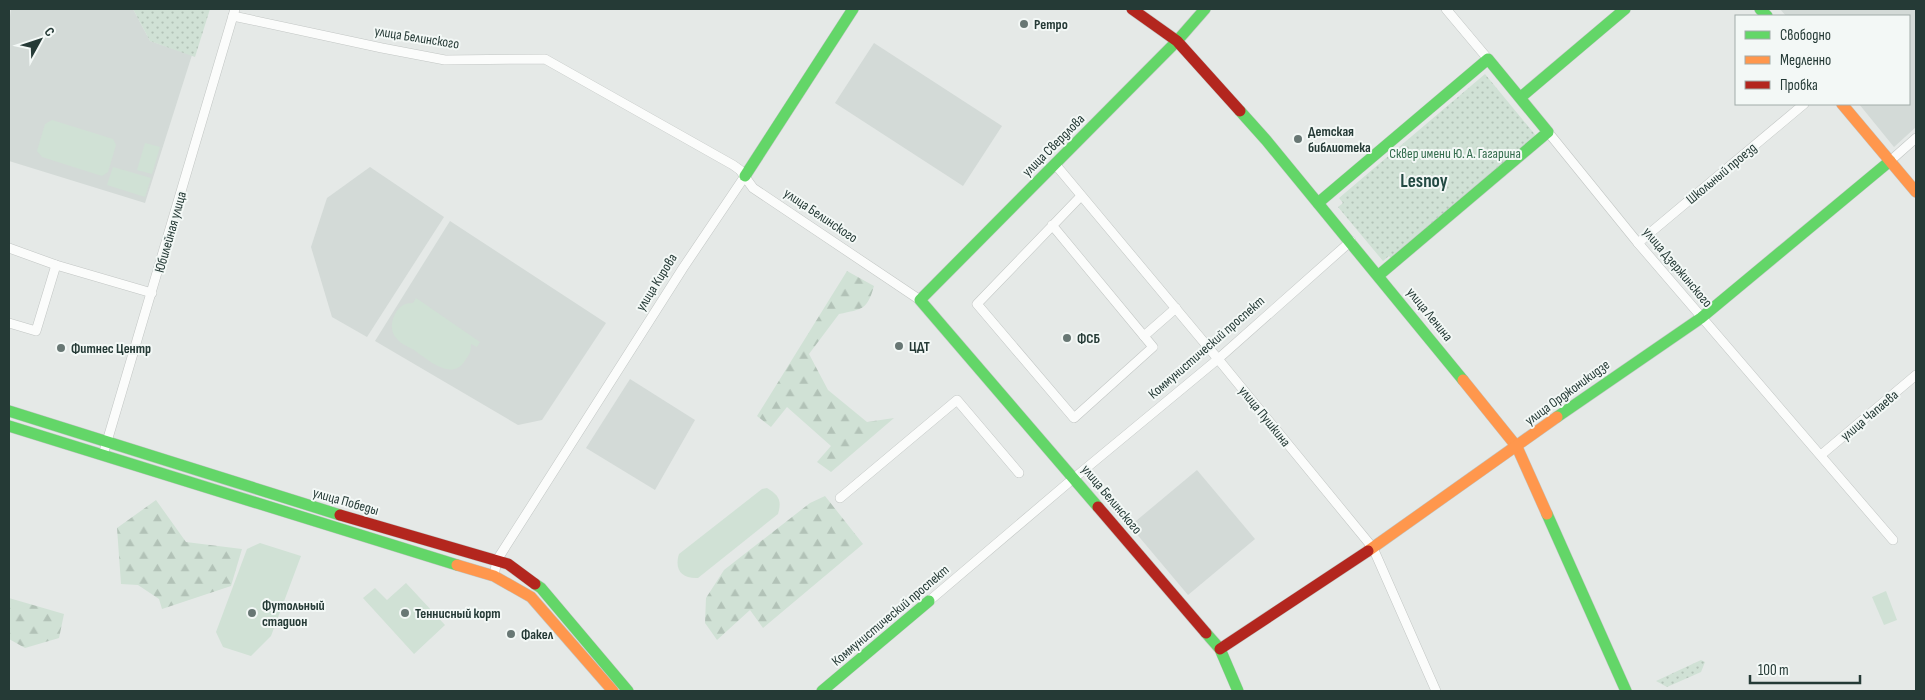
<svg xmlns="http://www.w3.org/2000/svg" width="1925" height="700" font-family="'Sofia Sans Condensed',sans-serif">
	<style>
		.built { fill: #d3dad7 }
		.grass { fill: url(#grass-dots) }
		.forest { fill: url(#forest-firs) }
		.pitch { fill: #d0e1d5 }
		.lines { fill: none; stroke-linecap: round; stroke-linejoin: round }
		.street-casing { stroke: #c2c6c4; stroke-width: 10 }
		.fast-casing { stroke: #c1c6c4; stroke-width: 12 }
		.slow-casing { stroke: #c1c6c4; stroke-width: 12 }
		.jam-casing { stroke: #c1c6c4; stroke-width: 12 }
		.street { stroke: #fbfcfb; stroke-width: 9 }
		.fast { stroke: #63d668; stroke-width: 11 }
		.slow { stroke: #ff974d; stroke-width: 11 }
		.jam { stroke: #b3261e; stroke-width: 11 }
		.poi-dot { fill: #687774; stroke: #f3f8f6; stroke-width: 2 }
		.labels { text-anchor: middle; stroke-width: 4; stroke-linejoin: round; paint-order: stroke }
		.poi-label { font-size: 14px; font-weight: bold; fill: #253a36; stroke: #f3f8f6; text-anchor: start }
		.street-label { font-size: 14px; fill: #253a36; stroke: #f3f8f6 }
		.park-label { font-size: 14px; fill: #336c4d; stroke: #f3f8f6 }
		.district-label { font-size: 19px; font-weight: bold; fill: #234a43; stroke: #f3f8f6 }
	</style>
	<defs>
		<pattern id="grass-dots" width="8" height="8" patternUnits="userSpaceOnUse" patternTransform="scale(1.25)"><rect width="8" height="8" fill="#d0e1d5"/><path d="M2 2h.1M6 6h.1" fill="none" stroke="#b2c2b7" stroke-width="1.8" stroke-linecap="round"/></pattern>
		<pattern id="forest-firs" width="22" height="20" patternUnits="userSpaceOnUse" patternTransform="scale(1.25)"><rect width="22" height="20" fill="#d0e1d5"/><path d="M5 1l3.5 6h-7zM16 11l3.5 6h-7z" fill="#b2c2b7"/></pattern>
	</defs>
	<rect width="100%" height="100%" fill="#e5e9e7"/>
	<!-- built -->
	<g class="built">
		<polygon points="11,9 133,9 150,41 192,55 145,203 9,161 9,25"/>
		<polygon points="1780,9 1916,9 1916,127 1894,147 1859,104 1909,104 1909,16 1786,16"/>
		<polygon points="874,43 1002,126 963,186 835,103"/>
		<polygon points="370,167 444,217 367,337 332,317 311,247 327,198"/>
		<polygon points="450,221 606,323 542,420 518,425 375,341"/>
		<polygon points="630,379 695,420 655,490 586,448"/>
		<polygon points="1197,470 1255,539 1188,595 1130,526"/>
	</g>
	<!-- grass -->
	<g class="grass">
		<polygon points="133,9 210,9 195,57 150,41"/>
		<polygon points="1485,74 1537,137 1393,260 1389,256 1383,261 1338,207 1343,203 1339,198"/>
		<polygon points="1701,660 1705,662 1701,672 1667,687 1656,681"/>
	</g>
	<!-- forest -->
	<g class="forest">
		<path d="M847,271L874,286C867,310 863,309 839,314L809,354L828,390L867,422L894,418L831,472L817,462L831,446L787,407L771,427L757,416Z"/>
		<polygon points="825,496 863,544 763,628 750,610 717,640 705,623 706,598 724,570 810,503"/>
		<polygon points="156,500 186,542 242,549 231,586 162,609 159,599 138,585 121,584 117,528"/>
		<polygon points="9,598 64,614 59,638 25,648 9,639"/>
	</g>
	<!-- pitch -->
	<g class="pitch">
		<polygon points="52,120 113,139 116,145 108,172 102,176 42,157 37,151 45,124"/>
		<polygon points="145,143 160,147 152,174 137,170"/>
		<polygon points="113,167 151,178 145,197 107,185"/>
		<path d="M416,298L480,342L477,347L471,344C471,353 469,355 464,362C451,381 427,359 414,350C409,347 401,344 397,339C390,332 391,322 395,314C399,306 405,303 413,303Z"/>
		<path d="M767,488C779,495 782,501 778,514L698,578C682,579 674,570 679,554L762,489Z"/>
		<polygon points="260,543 301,556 271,636 251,656 223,647 216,632 247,549"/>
		<polygon points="406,583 445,625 414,654 363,598 375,588 387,600"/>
		<polygon points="1886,591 1897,620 1884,625 1872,597"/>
	</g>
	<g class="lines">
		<defs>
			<g id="street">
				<polyline points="1446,9 1488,59"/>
				<polyline points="233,16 382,48 445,60 545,59 733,165 740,170 753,188 920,300"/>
				<polyline points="1548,132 1638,243 1893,540"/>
				<polyline points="1890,161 1916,138"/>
				<polyline points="1055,164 1218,359 1373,548 1436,691"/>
				<polyline points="1052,225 1153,347 1074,418 977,304 1081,196"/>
				<polyline points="1638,243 1804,104"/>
				<polyline points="9,248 56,265 152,293"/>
				<polyline points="9,323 36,331 56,265"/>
				<polyline points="1144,336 1176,308"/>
				<polyline points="103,455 235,9"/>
				<polyline points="1821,455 1916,375"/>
				<polyline points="1079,474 1218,359 1351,241"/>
				<polyline points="840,498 957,400 1019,473"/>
				<polyline points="494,576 497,560 683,268 745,176"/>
				<polyline points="929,601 1068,483"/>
			</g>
			<g id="fast">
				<polyline points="1760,9 1767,16"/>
				<polyline points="1521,97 1625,9"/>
				<polyline points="1240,111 1266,140 1463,380"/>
				<polyline points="745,176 853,9"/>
				<polyline points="1318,203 1488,59 1548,132 1379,275"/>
				<polyline points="9,411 340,515"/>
				<polyline points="1557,417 1701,318 1890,161"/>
				<polyline points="9,426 457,565"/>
				<polyline points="1098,507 920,300 1177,41 1205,9"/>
				<polyline points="1547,514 1626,691"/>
				<polyline points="535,584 541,588 628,691"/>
				<polyline points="1206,633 1220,649 1238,691"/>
				<polyline points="822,691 929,601"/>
			</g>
			<g id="slow">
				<polyline points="1842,104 1916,192"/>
				<polyline points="1463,380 1517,447 1547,514"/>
				<polyline points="1368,551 1557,417"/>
				<polyline points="457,565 494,576 531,597 613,691"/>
			</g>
			<g id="jam">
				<polyline points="1132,9 1177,41 1240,111"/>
				<polyline points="1098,507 1206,633"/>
				<polyline points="340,515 508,564 535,584"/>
				<polyline points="1220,649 1368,551"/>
			</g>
		</defs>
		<!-- street casing -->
		<use href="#street" class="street-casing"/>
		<!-- fast casing -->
		<use href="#fast" class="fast-casing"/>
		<!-- slow casing -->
		<use href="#slow" class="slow-casing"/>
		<!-- jam casing -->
		<use href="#jam" class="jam-casing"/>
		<!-- street -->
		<use href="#street" class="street"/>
		<!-- fast -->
		<use href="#fast" class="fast"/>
		<!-- slow -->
		<use href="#slow" class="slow"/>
		<!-- jam -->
		<use href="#jam" class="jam"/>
	</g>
	<!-- markers -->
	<g class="poi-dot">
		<circle cx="1024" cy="24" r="5"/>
		<circle cx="1298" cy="139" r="5"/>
		<circle cx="1067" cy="338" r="5"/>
		<circle cx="899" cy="346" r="5"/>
		<circle cx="61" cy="348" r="5"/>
		<circle cx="252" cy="613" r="5"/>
		<circle cx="405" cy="613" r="5"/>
		<circle cx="511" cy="634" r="5"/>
	</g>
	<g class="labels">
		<!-- poi labels -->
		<g class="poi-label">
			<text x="1034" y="29">Ретро</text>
			<text x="1308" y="136">Детская<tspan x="1308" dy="16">библиотека</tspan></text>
			<text x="1077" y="343">ФСБ</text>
			<text x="909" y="351">ЦДТ</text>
			<text x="71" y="353">Фитнес Центр</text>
			<text x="262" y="610">Футольный<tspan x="262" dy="16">стадион</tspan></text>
			<text x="415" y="618">Теннисный корт</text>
			<text x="521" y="639">Факел</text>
		</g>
		<!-- street labels -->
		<g class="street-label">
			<text transform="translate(417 37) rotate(9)" y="5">улица Белинского</text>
			<text transform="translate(1053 145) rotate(-45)" y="5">улица Свердлова</text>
			<text transform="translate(1721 173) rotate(-40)" y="5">Школьный проезд</text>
			<text transform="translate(821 215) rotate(34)" y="5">улица Белинского</text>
			<text transform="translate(170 232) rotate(-74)" y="5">Юбилейная улица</text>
			<text transform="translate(1678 267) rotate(50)" y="5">улица Дзержинского</text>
			<text transform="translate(656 282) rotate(-58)" y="5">улица Кирова</text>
			<text transform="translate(1430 314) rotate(51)" y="5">улица Ленина</text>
			<text transform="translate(1206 347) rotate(-41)" y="5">Коммунистический проспект</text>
			<text transform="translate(1567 392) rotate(-36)" y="5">улица Орджоникидзе</text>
			<text transform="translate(1869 415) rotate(-40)" y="5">улица Чапаева</text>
			<text transform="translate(1265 416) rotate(51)" y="5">улица Пушкина</text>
			<text transform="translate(1112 499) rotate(50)" y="5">улица Белинского</text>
			<text transform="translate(346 501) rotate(16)" y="5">улица Победы</text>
			<text transform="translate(890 615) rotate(-40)" y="5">Коммунистический проспект</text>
		</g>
		<!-- park labels -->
		<g class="park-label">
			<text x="1455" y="158">Сквер имени Ю. А. Гагарина</text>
		</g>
		<!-- district labels -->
		<g class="district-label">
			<text x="1424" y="187">Lesnoy</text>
		</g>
	</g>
	<!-- border -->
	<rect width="1925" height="700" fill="none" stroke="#253a36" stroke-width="20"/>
	<!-- legend -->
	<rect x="1735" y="15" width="175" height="90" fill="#f3f8f6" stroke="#a1aca9"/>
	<rect x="1745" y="31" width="25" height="8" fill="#63d668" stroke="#a1aca9"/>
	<text x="1780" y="40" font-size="15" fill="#253a36">Свободно</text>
	<rect x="1745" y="56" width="25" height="8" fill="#ff974d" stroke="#a1aca9"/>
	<text x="1780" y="65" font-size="15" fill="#253a36">Медленно</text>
	<rect x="1745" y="81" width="25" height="8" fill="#b3261e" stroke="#a1aca9"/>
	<text x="1780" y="90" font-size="15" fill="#253a36">Пробка</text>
	<!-- north arrow -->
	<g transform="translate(40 40) rotate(50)" stroke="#f3f8f6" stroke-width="4" paint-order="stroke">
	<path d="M0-4L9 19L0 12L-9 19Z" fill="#253a36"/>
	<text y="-8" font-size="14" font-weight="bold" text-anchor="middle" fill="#253a36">С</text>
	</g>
	<!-- scale -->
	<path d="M1750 675v8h110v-8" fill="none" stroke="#253a36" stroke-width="2.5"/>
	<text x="1758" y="675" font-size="15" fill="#253a36" stroke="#f3f8f6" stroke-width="4" paint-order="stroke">100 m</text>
</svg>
